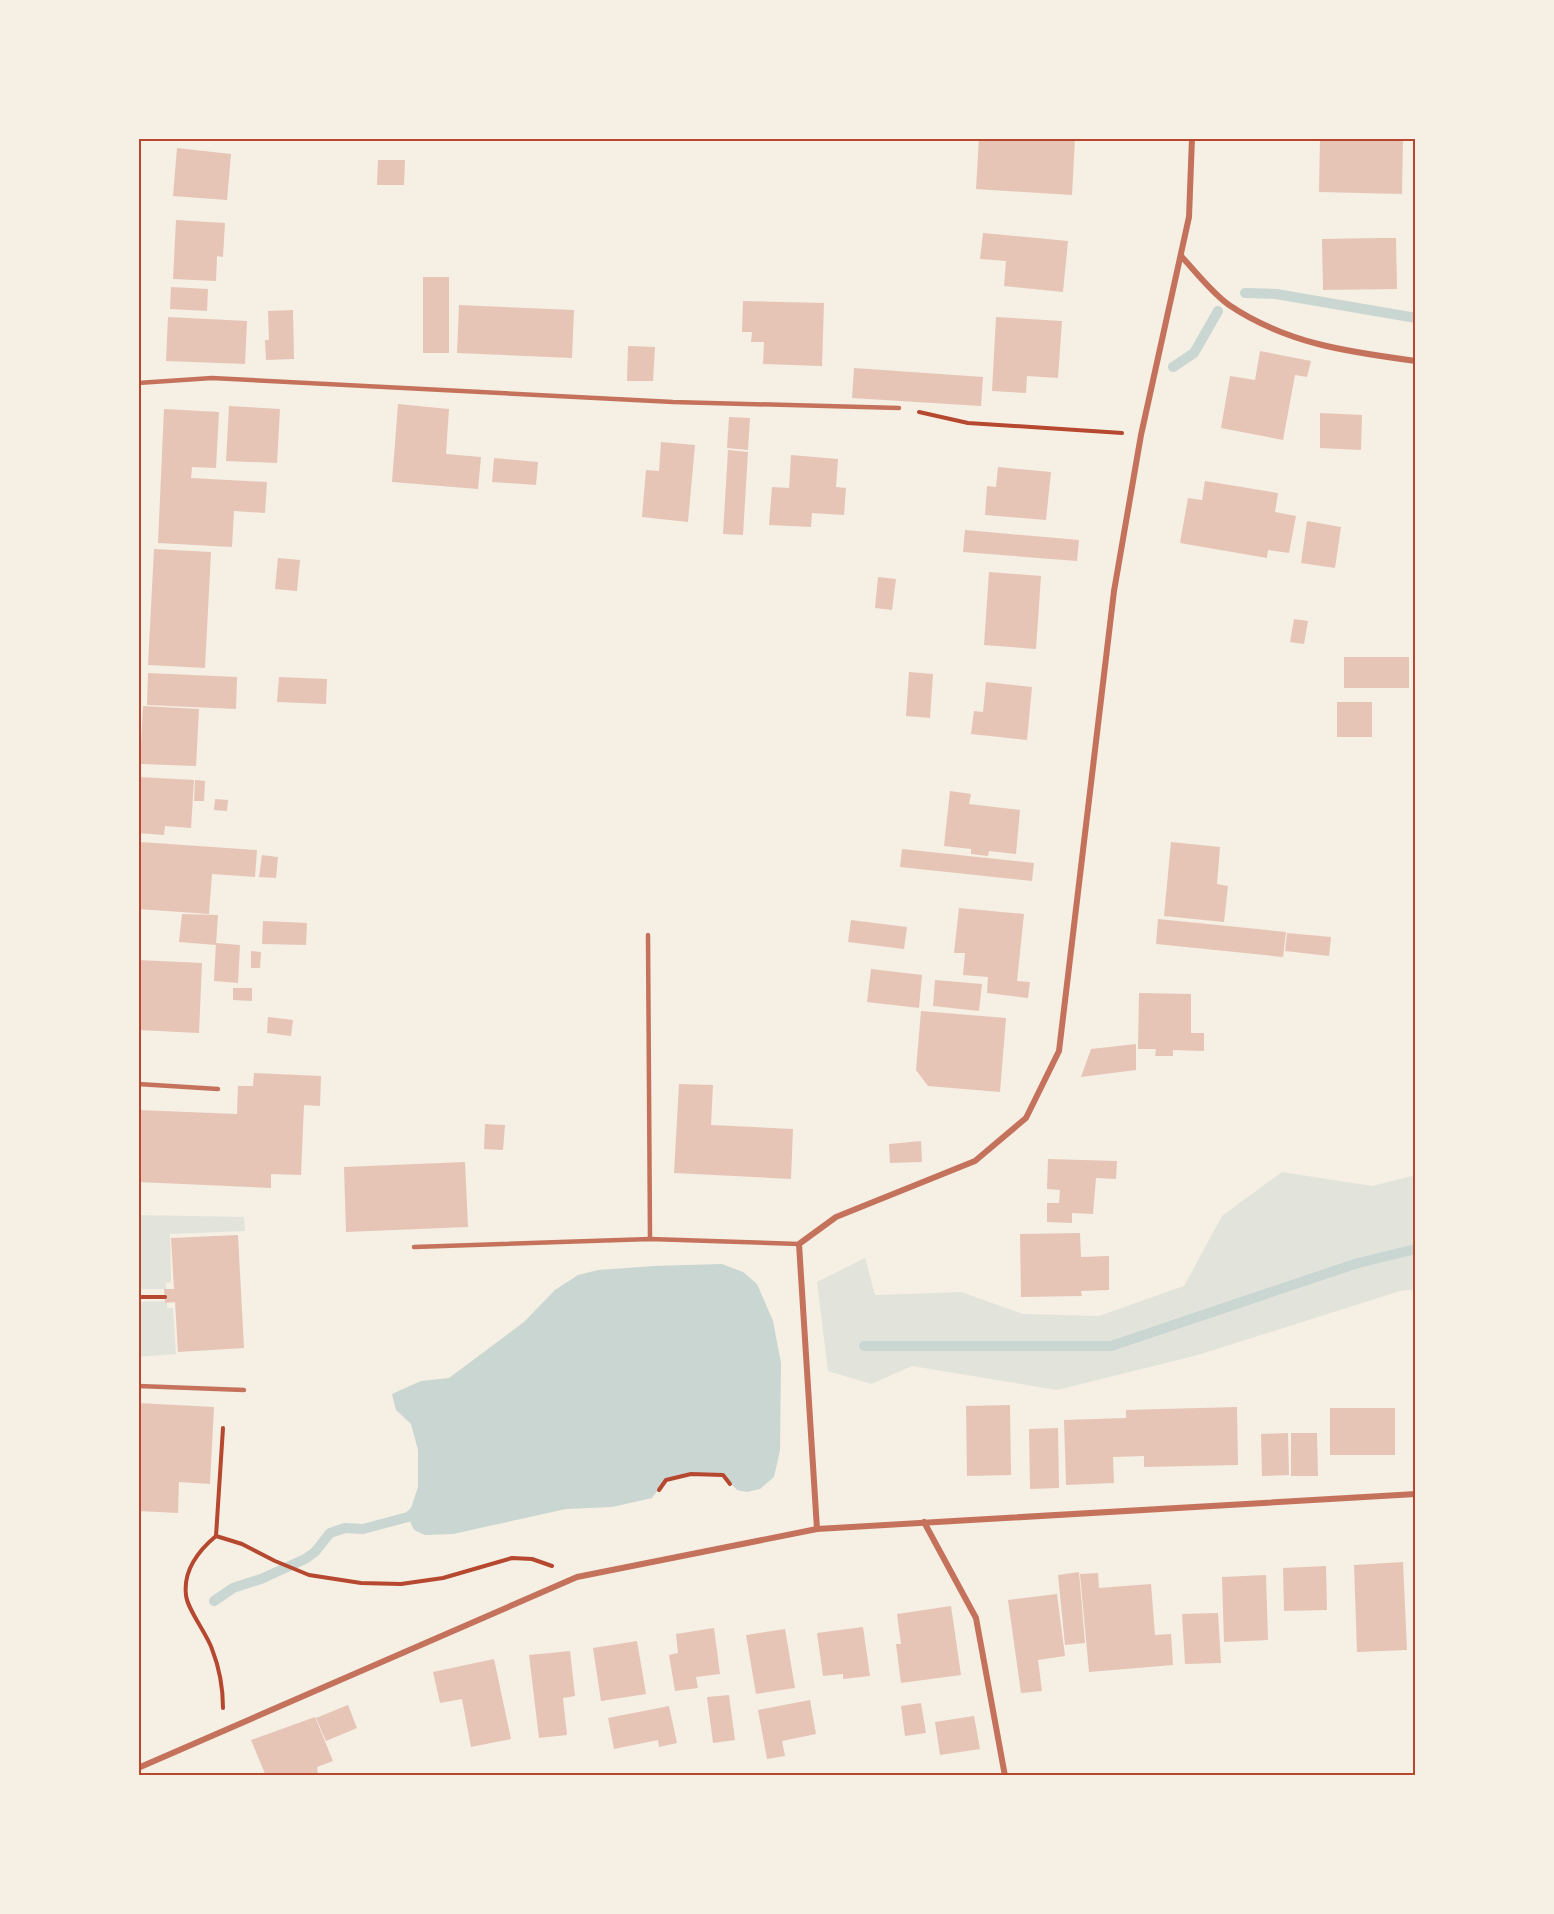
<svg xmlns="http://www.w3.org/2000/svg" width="1554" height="1914" font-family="'Roboto Condensed',sans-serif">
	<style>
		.green { fill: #e2e4dc }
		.water { fill: #c9d6d2 }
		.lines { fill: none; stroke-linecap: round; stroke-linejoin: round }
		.stream { stroke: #c9d6d2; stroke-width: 10 }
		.building { fill: #e6c5b7 }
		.path { stroke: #b5482f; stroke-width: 4 }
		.service { stroke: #c5725c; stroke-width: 4.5 }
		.minor { stroke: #c5725c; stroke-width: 6 }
		.neatline { fill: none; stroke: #b5482f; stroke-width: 2 }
	</style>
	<rect width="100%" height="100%" fill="#f6efe4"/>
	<!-- green -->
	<g class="green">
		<polygon points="1282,1172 1372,1186 1416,1175 1416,1289 1400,1291 1198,1355 1057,1390 912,1366 871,1384 828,1371 817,1282 865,1258 875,1295 961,1292 1023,1314 1099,1316 1184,1286 1222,1216"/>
		<polygon points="138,1215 244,1217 245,1231 170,1234 171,1282 166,1283 166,1289 138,1289"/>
		<polygon points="167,1301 167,1308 173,1308 176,1354 138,1357 138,1302"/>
	</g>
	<!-- water -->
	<polygon class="water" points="722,1264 743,1272 757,1284 773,1321 781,1363 780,1450 774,1477 760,1489 747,1492 737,1490 723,1475 691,1474 666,1480 652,1498 612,1507 566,1509 453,1534 425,1535 414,1530 408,1517 418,1487 418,1450 411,1424 396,1410 392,1394 421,1381 449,1378 524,1322 555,1290 578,1275 598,1270 654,1266"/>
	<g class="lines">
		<!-- stream -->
		<g class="stream">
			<polyline points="1245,293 1276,294 1416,318"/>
			<polyline points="1173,367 1194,353 1218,311"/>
			<polyline points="864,1346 1111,1346 1358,1263 1416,1249"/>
			<polyline points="214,1601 233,1588 261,1579 305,1559 315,1552 330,1533 345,1528 363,1529 408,1517 418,1509"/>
		</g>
	</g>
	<!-- building -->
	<g class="building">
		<polygon points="979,138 1075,138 1072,195 976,189"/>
		<polygon points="1320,138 1403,138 1402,194 1319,192"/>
		<polygon points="177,148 231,154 227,200 173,196"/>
		<polygon points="378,160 405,160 404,185 377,185"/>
		<polygon points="176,220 225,223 223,257 217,256 216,281 173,279"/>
		<polygon points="983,233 1068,241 1063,292 1004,286 1006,261 980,259"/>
		<polygon points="1378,238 1396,238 1397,289 1323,290 1322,239"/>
		<rect x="423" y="277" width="26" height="76"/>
		<polygon points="171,287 208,289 207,311 170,309"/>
		<polygon points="743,301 824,303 822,366 763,364 764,342 751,342 752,332 742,332"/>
		<polygon points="459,305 574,310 572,358 457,353"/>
		<polygon points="293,310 294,359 266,360 265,340 269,340 268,311"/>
		<polygon points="168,317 247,321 245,364 166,361"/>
		<polygon points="996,317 1062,321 1058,378 1027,376 1026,393 992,391"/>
		<polygon points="628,346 655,347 653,381 627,381"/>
		<polygon points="1260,351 1311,361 1307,377 1295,375 1283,440 1221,428 1230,376 1255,380"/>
		<polygon points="854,368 983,377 981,406 852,398"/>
		<polygon points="398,404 449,409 446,454 481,457 478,489 392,482"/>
		<polygon points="229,406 280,409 277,463 226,461"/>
		<polygon points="164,409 219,412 216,468 192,467 191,478 267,482 265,513 234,511 232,547 158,543"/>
		<polygon points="1320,413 1362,415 1361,450 1320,448"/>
		<polygon points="729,417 750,418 748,450 727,448"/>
		<polygon points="661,442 695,445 688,522 642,517 646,470 659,471"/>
		<polygon points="728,450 748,452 743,535 723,534"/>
		<polygon points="791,455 838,459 836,487 846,488 844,515 812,513 811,527 769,525 772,487 789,488"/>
		<polygon points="494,458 538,462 536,485 492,482"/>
		<polygon points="998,467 1051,472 1046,520 985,515 987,486 996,487"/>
		<polygon points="1205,481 1278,493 1275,512 1296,516 1289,553 1268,550 1267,558 1180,543 1188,498 1202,500"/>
		<polygon points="1307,521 1341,527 1335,568 1301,563"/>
		<polygon points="965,530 1079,540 1077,561 963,552"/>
		<polygon points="154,549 211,552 205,668 148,665"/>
		<polygon points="278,558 300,560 297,591 275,589"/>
		<polygon points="989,572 1041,576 1036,649 984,645"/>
		<polygon points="878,577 896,579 892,610 875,608"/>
		<polygon points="1294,619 1308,621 1304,644 1290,642"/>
		<rect x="1344" y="657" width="65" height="31"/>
		<polygon points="909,672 933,674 930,718 906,716"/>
		<polygon points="148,673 237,677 236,709 147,705"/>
		<polygon points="279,677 327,679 326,704 277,702"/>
		<polygon points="986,682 1032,687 1027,740 971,734 974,711 983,712"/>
		<rect x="1337" y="702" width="35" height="35"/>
		<polygon points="143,706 199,709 196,766 140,764"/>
		<polygon points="139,777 194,780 191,828 165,826 164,835 138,833"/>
		<polygon points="195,780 205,781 204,801 194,801"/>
		<polygon points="950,791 971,794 969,804 1020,810 1016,854 989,851 988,856 971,854 971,849 944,846"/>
		<polygon points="215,799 228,800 227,811 214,810"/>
		<polygon points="140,842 257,850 255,877 212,874 209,914 138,909"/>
		<polygon points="1171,842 1220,847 1217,884 1228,886 1224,922 1164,916"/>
		<polygon points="902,849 1034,863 1032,881 900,867"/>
		<polygon points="262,855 278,857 276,878 259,877"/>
		<polygon points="959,908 1024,914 1017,981 1030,982 1028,998 987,993 988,977 963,975 965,953 954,953"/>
		<polygon points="182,914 218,915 216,945 179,942"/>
		<polygon points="1158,919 1286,932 1283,957 1156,944"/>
		<polygon points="851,920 907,927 904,949 848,942"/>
		<polygon points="263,921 307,923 306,945 262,944"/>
		<polygon points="1287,933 1331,937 1329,956 1285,951"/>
		<polygon points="216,943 240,945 238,983 214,981"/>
		<polygon points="251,951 261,952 260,968 251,968"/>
		<polygon points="138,960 202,963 199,1033 138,1030"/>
		<polygon points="871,969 922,975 919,1008 867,1002"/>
		<polygon points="935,980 982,984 979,1011 933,1006"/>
		<polygon points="233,988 252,988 252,1001 233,1000"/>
		<polygon points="1139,993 1191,994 1191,1033 1204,1033 1204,1051 1173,1050 1173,1056 1155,1056 1156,1049 1138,1049"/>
		<polygon points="921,1011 1006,1018 1000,1092 928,1086 916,1070"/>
		<polygon points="268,1017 293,1020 291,1036 267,1033"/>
		<polygon points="1136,1044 1136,1070 1081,1077 1091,1049"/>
		<polygon points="254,1073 321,1076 320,1106 304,1105 301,1175 271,1174 271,1188 138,1182 138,1110 237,1114 238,1086 253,1086"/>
		<polygon points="679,1084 713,1085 711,1125 793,1129 791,1179 674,1173"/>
		<polygon points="485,1124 505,1125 503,1150 484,1149"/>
		<polygon points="921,1141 922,1162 890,1163 889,1144"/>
		<polygon points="1048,1159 1117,1161 1116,1179 1096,1178 1093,1214 1072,1213 1072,1223 1047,1222 1047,1203 1059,1203 1060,1190 1047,1189"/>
		<polygon points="465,1162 468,1227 346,1232 344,1167"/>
		<polygon points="1080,1233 1081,1257 1109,1256 1109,1290 1081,1291 1082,1296 1021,1297 1020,1234"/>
		<polygon points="238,1235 244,1348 178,1352 175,1302 165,1303 164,1289 174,1289 171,1238"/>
		<polygon points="138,1403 214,1407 210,1484 179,1482 178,1513 138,1511"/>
		<polygon points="1010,1405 1011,1475 967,1476 966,1406"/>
		<polygon points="1237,1407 1238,1465 1144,1467 1144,1456 1113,1457 1114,1483 1066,1485 1064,1420 1126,1418 1126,1410"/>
		<rect x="1330" y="1408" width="65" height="47"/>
		<polygon points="1058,1428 1059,1488 1030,1489 1029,1429"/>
		<polygon points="1288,1433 1289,1475 1262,1476 1261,1434"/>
		<polygon points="1291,1433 1317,1433 1318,1476 1291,1476"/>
		<polygon points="1403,1562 1407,1650 1357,1652 1354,1565"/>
		<polygon points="1326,1566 1327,1610 1284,1611 1283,1568"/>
		<polygon points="1079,1572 1085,1643 1065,1645 1058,1575"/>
		<polygon points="1098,1573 1099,1588 1151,1584 1155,1635 1171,1634 1173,1665 1089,1672 1080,1574"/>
		<polygon points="1266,1575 1268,1640 1224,1642 1222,1577"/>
		<polygon points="1057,1594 1065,1656 1038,1660 1042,1691 1021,1693 1008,1600"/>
		<polygon points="951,1606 961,1675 901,1683 896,1644 901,1644 897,1614"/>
		<polygon points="1218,1613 1221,1663 1185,1664 1182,1614"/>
		<polygon points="863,1627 870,1676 843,1679 843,1674 823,1676 817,1633"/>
		<polygon points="714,1628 720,1674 696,1677 698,1688 675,1691 669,1655 678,1653 676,1634"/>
		<polygon points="785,1629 795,1688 756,1694 746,1635"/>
		<polygon points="637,1641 646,1694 601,1701 593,1648"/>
		<polygon points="570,1651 575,1696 563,1698 567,1735 539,1738 529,1655"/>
		<polygon points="494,1659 511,1739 471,1747 462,1699 440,1703 433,1672"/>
		<polygon points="729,1695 735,1740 713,1743 707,1697"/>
		<polygon points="810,1700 816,1734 782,1741 785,1756 767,1759 758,1710"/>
		<polygon points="921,1703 926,1733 905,1736 901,1706"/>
		<polygon points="348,1705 357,1728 326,1741 316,1718"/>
		<polygon points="669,1706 677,1743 659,1747 658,1740 614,1749 608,1718"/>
		<polygon points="974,1716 980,1749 940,1755 935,1722"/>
		<polygon points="315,1717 333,1761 317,1767 318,1776 266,1776 251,1740"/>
	</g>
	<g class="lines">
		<!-- path -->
		<g class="path">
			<polyline points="919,412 968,423 1122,433"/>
			<polyline points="138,1297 165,1297"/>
			<polyline points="659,1490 666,1480 691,1474 723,1475 730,1484"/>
			<polyline points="216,1536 223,1428"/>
			<path d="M223,1708C223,1688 219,1667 212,1649C207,1634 187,1609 186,1595C183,1570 198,1551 216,1536L242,1544L275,1561L309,1575L361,1583L401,1584L443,1578L512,1558L532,1559L552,1566"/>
		</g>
		<!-- service -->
		<g class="service">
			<polyline points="138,383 212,378 673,402 899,408"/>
			<polyline points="648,935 650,1239"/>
			<polyline points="138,1084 218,1089"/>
			<polyline points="414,1247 650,1239 799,1244"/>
			<polyline points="138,1386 244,1390"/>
		</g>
		<!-- minor -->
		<g class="minor">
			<path d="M1181,256C1195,271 1212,293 1229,305C1287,344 1349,352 1416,361"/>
			<polyline points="924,1522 976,1618 1005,1776"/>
			<polyline points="817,1529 799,1244 836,1217 975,1161 1026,1118 1059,1051 1114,591 1141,435 1189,217 1192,138"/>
			<polyline points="138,1768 577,1577 817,1529 1416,1494"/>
		</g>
	</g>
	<!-- border -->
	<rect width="1554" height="1914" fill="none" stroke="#f6efe4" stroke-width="279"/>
	<rect x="140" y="140" width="1274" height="1634" class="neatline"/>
</svg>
